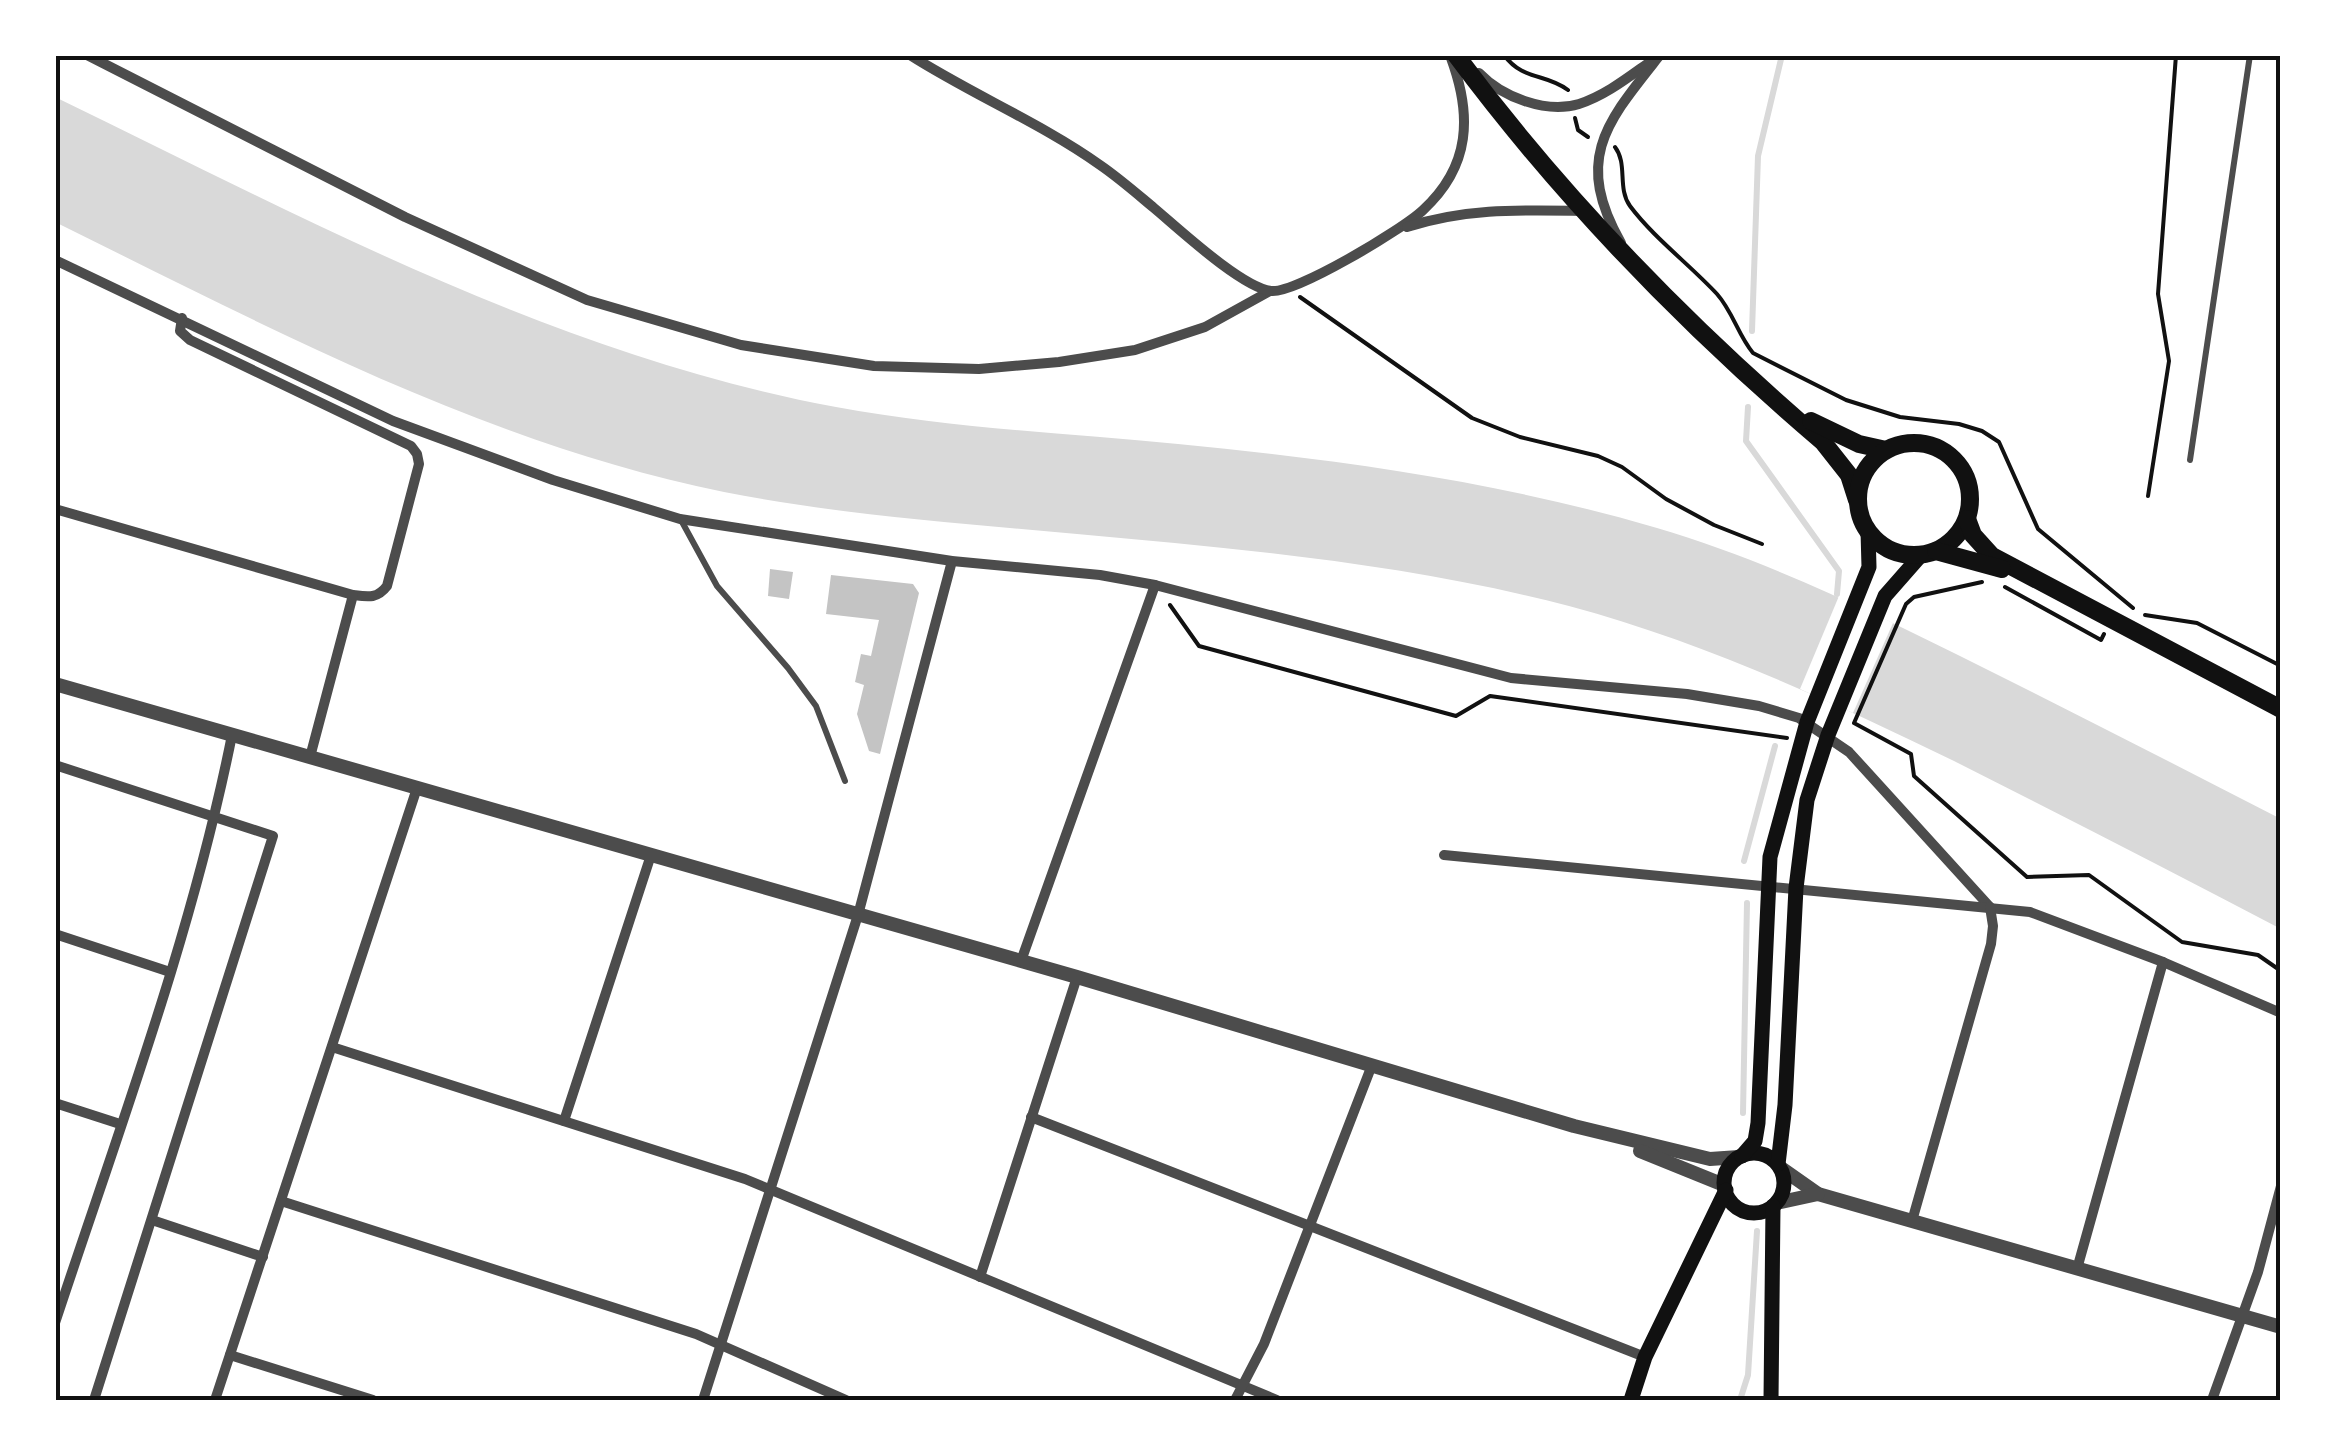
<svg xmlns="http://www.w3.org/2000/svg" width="2336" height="1455" font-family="Spectral,serif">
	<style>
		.water { fill: #d9d9d9 }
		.pier { fill: #fff }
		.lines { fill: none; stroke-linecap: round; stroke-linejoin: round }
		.stream { stroke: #d9d9d9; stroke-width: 6 }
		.building { fill: #c4c4c4 }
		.path { stroke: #111; stroke-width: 4 }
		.service { stroke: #4c4c4c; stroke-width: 6 }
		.minor { stroke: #4c4c4c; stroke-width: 10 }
		.tertiary { stroke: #4c4c4c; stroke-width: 14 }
		.secondary { stroke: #111; stroke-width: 15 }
		.primary { stroke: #111; stroke-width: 18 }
		.neatline { fill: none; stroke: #111; stroke-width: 4 }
	</style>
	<rect width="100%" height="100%" fill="#fff"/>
	<!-- water -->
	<path class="water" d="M55,97C308,220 557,355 836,407C949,428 1064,433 1178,444C1340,460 1501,482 1657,528C1772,562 1878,615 1984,668C2084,718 2182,768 2281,819V929C2172,872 2063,816 1954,761C1829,700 1703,642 1569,606C1408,564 1243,549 1077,534C959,523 840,515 724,492C485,443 272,329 55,222Z"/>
	<!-- pier -->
	<polygon class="pier" points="1839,596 1893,623 1853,713 1800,689"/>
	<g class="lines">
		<!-- stream -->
		<g class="stream">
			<polyline points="1752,331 1758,156 1782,55"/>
			<polyline points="1748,407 1746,441 1839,571 1837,594"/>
			<polyline points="1744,861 1775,746"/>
			<polyline points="1743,1113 1747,903"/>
			<polyline points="1740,1400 1748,1375 1757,1231"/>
		</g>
	</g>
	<!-- building -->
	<g class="building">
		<polygon points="770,569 793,572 789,599 768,596"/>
		<polygon points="831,575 913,584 919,593 880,754 869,751 857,714 864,685 855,682 861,654 871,656 879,620 826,614"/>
	</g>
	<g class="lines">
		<!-- path -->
		<g class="path">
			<path d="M1504,55C1523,81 1546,73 1568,90"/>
			<polyline points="1575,118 1578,130 1588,137"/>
			<path d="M1615,147C1628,164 1617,188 1630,206C1654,238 1689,264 1717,294C1733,312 1738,335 1753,353L1846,400L1900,417L1959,424L1982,431L1999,442L2038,529L2133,608"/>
			<polyline points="1300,297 1472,418 1520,437 1598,456 1622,467 1666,499 1714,525 1762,544"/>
			<polyline points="2148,496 2169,361 2158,294 2176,55"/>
			<polyline points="1982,582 1914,597 1906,604 1854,723 1911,754 1914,776 2027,877 2089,875 2182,942 2258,955 2281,971"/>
			<polyline points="2005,587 2101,640 2104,634"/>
			<polyline points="1170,605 1199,646 1456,716 1490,696 1787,738"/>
			<polyline points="2145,615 2197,623 2281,666"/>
		</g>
		<!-- service -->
		<g class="service">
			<polyline points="2190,460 2250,55"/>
			<polyline points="681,520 717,586 788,668 816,706 845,781"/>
		</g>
		<!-- minor -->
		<g class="minor">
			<polyline points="87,55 405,217 587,300 741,345 874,366 979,369 1059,362 1135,350 1205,327 1270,291"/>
			<path d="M910,55C971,94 1041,123 1100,165C1119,178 1136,193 1154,208C1178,228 1241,287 1271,291C1295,294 1403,229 1423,210C1471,166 1472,115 1451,58"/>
			<path d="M1479,73C1502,97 1546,114 1579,104C1604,96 1626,79 1647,64"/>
			<path d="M1407,227C1467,208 1519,210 1582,211"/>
			<path d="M1621,243C1573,158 1607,122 1660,55"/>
			<polyline points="55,260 393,421 553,480 680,519 952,561 1100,575 1155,585 1511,678 1687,694 1759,706 1799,718 1849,752 1990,907"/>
			<path d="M182,318L180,331L190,340L411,446L417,454L419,464L387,586C377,599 368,597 353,595L310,757"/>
			<polyline points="55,509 353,595"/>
			<polyline points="55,765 273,836 94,1400"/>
			<polyline points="1444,855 2030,912 2163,962 2281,1013"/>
			<polyline points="55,934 170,972"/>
			<polyline points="1021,961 1155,585"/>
			<polyline points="332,1047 745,1179 1277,1400"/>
			<polyline points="55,1103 120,1124"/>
			<polyline points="1031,1117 1645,1357"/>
			<polyline points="564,1121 651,855"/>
			<polyline points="281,1201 696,1334 846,1400"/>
			<polyline points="152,1220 263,1257"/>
			<polyline points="1912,1221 1991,944 1993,926 1990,907"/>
			<polyline points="2077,1269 2163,962"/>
			<polyline points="980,1277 1077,977"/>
			<path d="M55,1323C119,1129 192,935 232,735"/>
			<polyline points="230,1355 373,1400"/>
			<polyline points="215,1400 417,788"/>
			<polyline points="703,1400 858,915 952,561"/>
			<polyline points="1235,1400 1264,1344 1372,1065"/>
			<polyline points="2212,1400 2258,1272 2281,1186"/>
		</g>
		<!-- tertiary -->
		<g class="tertiary">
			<polyline points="55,684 1077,977 1574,1126 1710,1159 1739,1157"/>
			<polyline points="1640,1151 1724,1185"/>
			<polyline points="1781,1168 1818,1194 2281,1327"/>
			<polyline points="1776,1203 1818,1194"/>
		</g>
		<!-- secondary -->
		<g class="secondary">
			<circle cx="1754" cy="1183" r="30"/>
			<polyline points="1742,1156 1755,1141 1758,1123 1770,857 1807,722 1869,567 1868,531"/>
			<polyline points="1778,1164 1785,1105 1796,888 1807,800 1828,735 1885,596 1921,555"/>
			<polyline points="1631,1400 1645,1357 1726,1190"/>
			<polyline points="1771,1400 1773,1206"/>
		</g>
		<!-- primary -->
		<g class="primary">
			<path d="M1456,55C1563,199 1687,326 1823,442L1849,475L1857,500"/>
			<polyline points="1811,421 1859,444 1886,450"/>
			<circle cx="1914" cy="499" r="56"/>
			<polyline points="1967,519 1973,535 1992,556 2281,709"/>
			<polyline points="1936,551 2002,569"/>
		</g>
	</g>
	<!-- border -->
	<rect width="2336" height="1455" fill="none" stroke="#ffffff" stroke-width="115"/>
	<rect x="58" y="58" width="2220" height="1340" class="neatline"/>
</svg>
